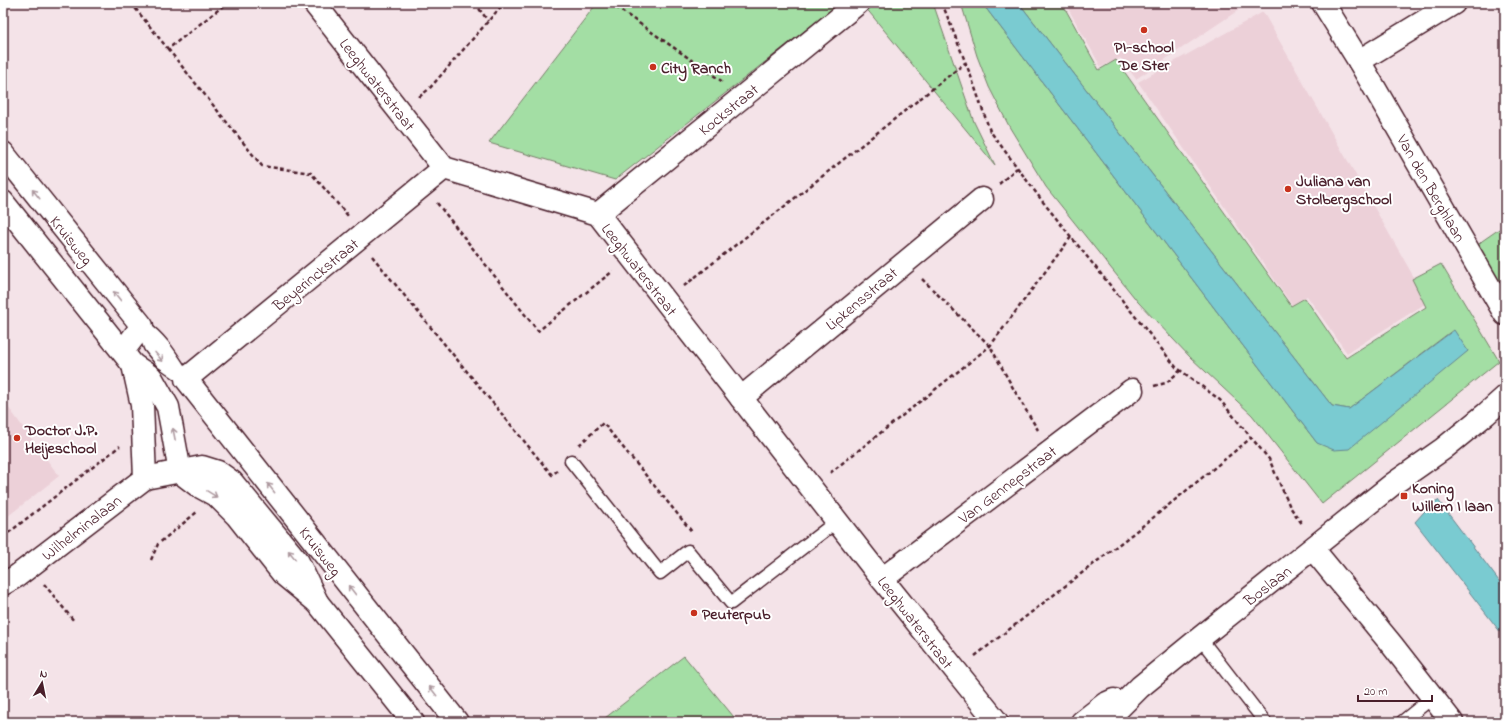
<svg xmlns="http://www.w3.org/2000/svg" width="1508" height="725" font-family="'Indie Flower',sans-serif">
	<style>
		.built { fill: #ecd0d8 }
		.green { fill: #a3dea4; stroke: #767e68 }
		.water { fill: #7acbd1; stroke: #67868f }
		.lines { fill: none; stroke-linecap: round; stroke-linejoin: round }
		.lane-casing { stroke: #4a1f2b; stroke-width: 15 }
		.street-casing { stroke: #4a1f2b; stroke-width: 25 }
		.secondary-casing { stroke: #4a1f2b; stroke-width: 25 }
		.path { stroke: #4a1f2b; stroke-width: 2.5; stroke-dasharray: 4 3; stroke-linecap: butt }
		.lane { stroke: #fff; stroke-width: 12 }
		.street { stroke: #fff; stroke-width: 22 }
		.secondary { stroke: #fff; stroke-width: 22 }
		.oneway { stroke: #ae9aa0 }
		.poi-dot { fill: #c8321e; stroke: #fff; stroke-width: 1.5 }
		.labels { text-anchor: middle; stroke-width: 4; stroke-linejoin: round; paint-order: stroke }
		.poi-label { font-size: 16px; font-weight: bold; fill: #4a1f2b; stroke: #fff; text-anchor: start }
		.street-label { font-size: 16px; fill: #4a1f2b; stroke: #fff }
	</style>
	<rect width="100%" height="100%" fill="#f4e3e8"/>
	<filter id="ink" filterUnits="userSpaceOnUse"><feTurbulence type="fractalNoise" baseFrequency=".025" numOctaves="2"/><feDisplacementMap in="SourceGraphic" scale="8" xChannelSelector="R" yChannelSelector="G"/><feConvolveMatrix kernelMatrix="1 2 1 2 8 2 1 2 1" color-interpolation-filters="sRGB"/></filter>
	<g filter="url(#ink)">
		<!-- built -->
		<g class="built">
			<polygon points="1065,3 1249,3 1136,79 1120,58 1101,67"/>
			<polygon points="1263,12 1428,302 1347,353 1307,296 1292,305 1138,82"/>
			<polygon points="3,400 59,476 3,520"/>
		</g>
		<!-- green -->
		<g class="green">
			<polygon points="597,3 840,3 615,180 489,143"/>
			<polygon points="871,3 933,3 974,122 995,165 865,7"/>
			<polygon points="961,3 982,3 1317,443 1468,351 1453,330 1349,409 1332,406 1019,3 1062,3 1099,70 1116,60 1291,306 1305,298 1346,358 1426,307 1412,279 1441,264 1499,361 1322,504 1252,415 1190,357 1138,302 1046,187 1010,128 989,87 977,56"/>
			<polygon points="1505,225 1505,293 1477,246 1482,241"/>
			<polygon points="684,656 738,722 600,722"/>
		</g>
		<!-- water -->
		<g class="water">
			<polygon points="982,3 1019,3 1332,406 1349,409 1454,330 1468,351 1349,449 1334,450 1317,443"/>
			<polygon points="1438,500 1505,589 1505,638 1415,522 1432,503"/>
		</g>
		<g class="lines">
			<defs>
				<g id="lane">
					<polyline points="142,326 150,347 162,362 186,379"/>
					<path d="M143,327C160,338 171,356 182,373"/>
					<polyline points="571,461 660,573 688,551 731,603 837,521"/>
					<polyline points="1200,638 1265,722"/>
					<polyline points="1402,722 1433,697"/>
				</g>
				<g id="street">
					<polyline points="314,3 444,168 598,214 882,579 997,722"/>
					<polyline points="1323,3 1359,61 1505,314"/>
					<polyline points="1359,61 1454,3"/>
					<polyline points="3,153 142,326 123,351"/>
					<polyline points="444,168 186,379 457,722"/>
					<polyline points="3,202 133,365 151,377 168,407 180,472"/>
					<polyline points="598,214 858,3"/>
					<polyline points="133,365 142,405 145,478"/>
					<polyline points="741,398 982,199"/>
					<polyline points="1313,549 1392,645 1452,722"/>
					<polyline points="882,579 1132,390"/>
				</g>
				<g id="secondary">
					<polyline points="180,472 197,485 217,496 237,516 283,574 317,602 413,722"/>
					<polyline points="3,584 17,576 145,478 202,467 218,472 232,482 298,562 317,602"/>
					<polyline points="1082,722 1105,704 1114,700"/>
					<polyline points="1103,722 1112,715 1140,687 1200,638 1393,484 1443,449 1486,414 1505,397"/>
				</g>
			</defs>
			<!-- lane casing -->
			<use href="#lane" class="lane-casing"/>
			<!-- street casing -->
			<use href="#street" class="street-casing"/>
			<!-- secondary casing -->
			<use href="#secondary" class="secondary-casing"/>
			<!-- path -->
			<g class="path">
				<polyline points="131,3 168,49 227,3"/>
				<polyline points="475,3 488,21"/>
				<polyline points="610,3 723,82"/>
				<polyline points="942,3 972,79 990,131 1043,202 1176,367 1220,400 1269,459 1290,507 1303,525"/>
				<polyline points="168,49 262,166 311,173 349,217"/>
				<polyline points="419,97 429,89 504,3"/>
				<polyline points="999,184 1017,168"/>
				<polyline points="437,203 538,331 613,271"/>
				<polyline points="372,256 552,475 557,471"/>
				<polyline points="922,279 990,346 1018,397 1038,430"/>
				<polyline points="684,286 965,63"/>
				<polyline points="1154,386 1166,383 1181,370"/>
				<polyline points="579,445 603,423 693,533"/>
				<polyline points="830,473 990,346 1071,237"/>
				<polyline points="3,537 120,446"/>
				<polyline points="151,560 158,544 197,512"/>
				<polyline points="44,584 74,621"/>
				<polyline points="975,656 1149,521 1251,438"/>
			</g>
			<!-- lane -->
			<use href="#lane" class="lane"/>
			<!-- street -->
			<use href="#street" class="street"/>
			<!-- secondary -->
			<use href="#secondary" class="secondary"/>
		</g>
		<!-- one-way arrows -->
		<defs><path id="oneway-shaft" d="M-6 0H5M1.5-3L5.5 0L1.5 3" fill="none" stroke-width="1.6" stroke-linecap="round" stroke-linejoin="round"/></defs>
		<g class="oneway">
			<use href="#oneway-shaft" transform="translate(36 194) rotate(-129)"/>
			<use href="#oneway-shaft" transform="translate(117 296) rotate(-129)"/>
			<use href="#oneway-shaft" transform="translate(159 357) rotate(49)"/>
			<use href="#oneway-shaft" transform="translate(174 434) rotate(-101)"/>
			<use href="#oneway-shaft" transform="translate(271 488) rotate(-128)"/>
			<use href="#oneway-shaft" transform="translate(212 494) rotate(31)"/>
			<use href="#oneway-shaft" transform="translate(292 555) rotate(-129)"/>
			<use href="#oneway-shaft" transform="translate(352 590) rotate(-128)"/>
			<use href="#oneway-shaft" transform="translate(433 691) rotate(-128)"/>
		</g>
	</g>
	<!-- markers -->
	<g class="poi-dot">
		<circle cx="1144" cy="30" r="4"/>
		<circle cx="653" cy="67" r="4"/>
		<circle cx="1288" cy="189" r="4"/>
		<circle cx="17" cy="438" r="4"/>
		<rect x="1400" y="492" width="8" height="8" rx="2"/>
		<circle cx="694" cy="613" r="4"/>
	</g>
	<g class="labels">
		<!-- poi labels -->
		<g class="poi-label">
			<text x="1144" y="52" text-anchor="middle">PI-school<tspan x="1144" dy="18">De Ster</tspan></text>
			<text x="661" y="73">City Ranch</text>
			<text x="1296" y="186">Juliana van<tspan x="1296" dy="18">Stolbergschool</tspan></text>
			<text x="25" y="435">Doctor J.P.<tspan x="25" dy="18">Heijeschool</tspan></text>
			<text x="1412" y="493">Koning<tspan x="1412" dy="18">Willem I laan</tspan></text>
			<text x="702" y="619">Peuterpub</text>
		</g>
		<!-- street labels -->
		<g class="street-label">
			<text transform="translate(378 84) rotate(52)" y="6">Leeghwaterstraat</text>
			<text transform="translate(728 109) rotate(-39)" y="6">Kockstraat</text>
			<text transform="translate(1432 188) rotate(60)" y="6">Van den Berghlaan</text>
			<text transform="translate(72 240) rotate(51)" y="6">Kruisweg</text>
			<text transform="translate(640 269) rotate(52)" y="6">Leeghwaterstraat</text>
			<text transform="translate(315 274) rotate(-39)" y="6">Beyerinckstraat</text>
			<text transform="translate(861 298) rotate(-40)" y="6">Lipkensstraat</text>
			<text transform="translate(1007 484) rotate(-37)" y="6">Van Gennepstraat</text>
			<text transform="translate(81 527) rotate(-38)" y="6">Wilhelminalaan</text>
			<text transform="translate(321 551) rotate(52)" y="6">Kruisweg</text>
			<text transform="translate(1267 585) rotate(-38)" y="6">Boslaan</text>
			<text transform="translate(916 622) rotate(52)" y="6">Leeghwaterstraat</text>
		</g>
	</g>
	<!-- margin -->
	<rect width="1508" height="725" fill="none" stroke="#fff" stroke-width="16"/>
	<rect x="8" y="8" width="1492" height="709" fill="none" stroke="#4a1f2b" stroke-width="1.5" filter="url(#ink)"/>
	<!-- north arrow -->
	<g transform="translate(42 683) rotate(10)" stroke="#ffffff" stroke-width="3" paint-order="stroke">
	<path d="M0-3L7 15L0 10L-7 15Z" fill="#4a1f2b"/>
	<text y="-6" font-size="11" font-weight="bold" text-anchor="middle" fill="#4a1f2b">N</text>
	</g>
	<!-- scale -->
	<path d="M1358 695v6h74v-6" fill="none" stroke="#4a1f2b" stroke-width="2"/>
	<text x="1364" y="695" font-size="12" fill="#4a1f2b" stroke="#ffffff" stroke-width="3" paint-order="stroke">20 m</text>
</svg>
